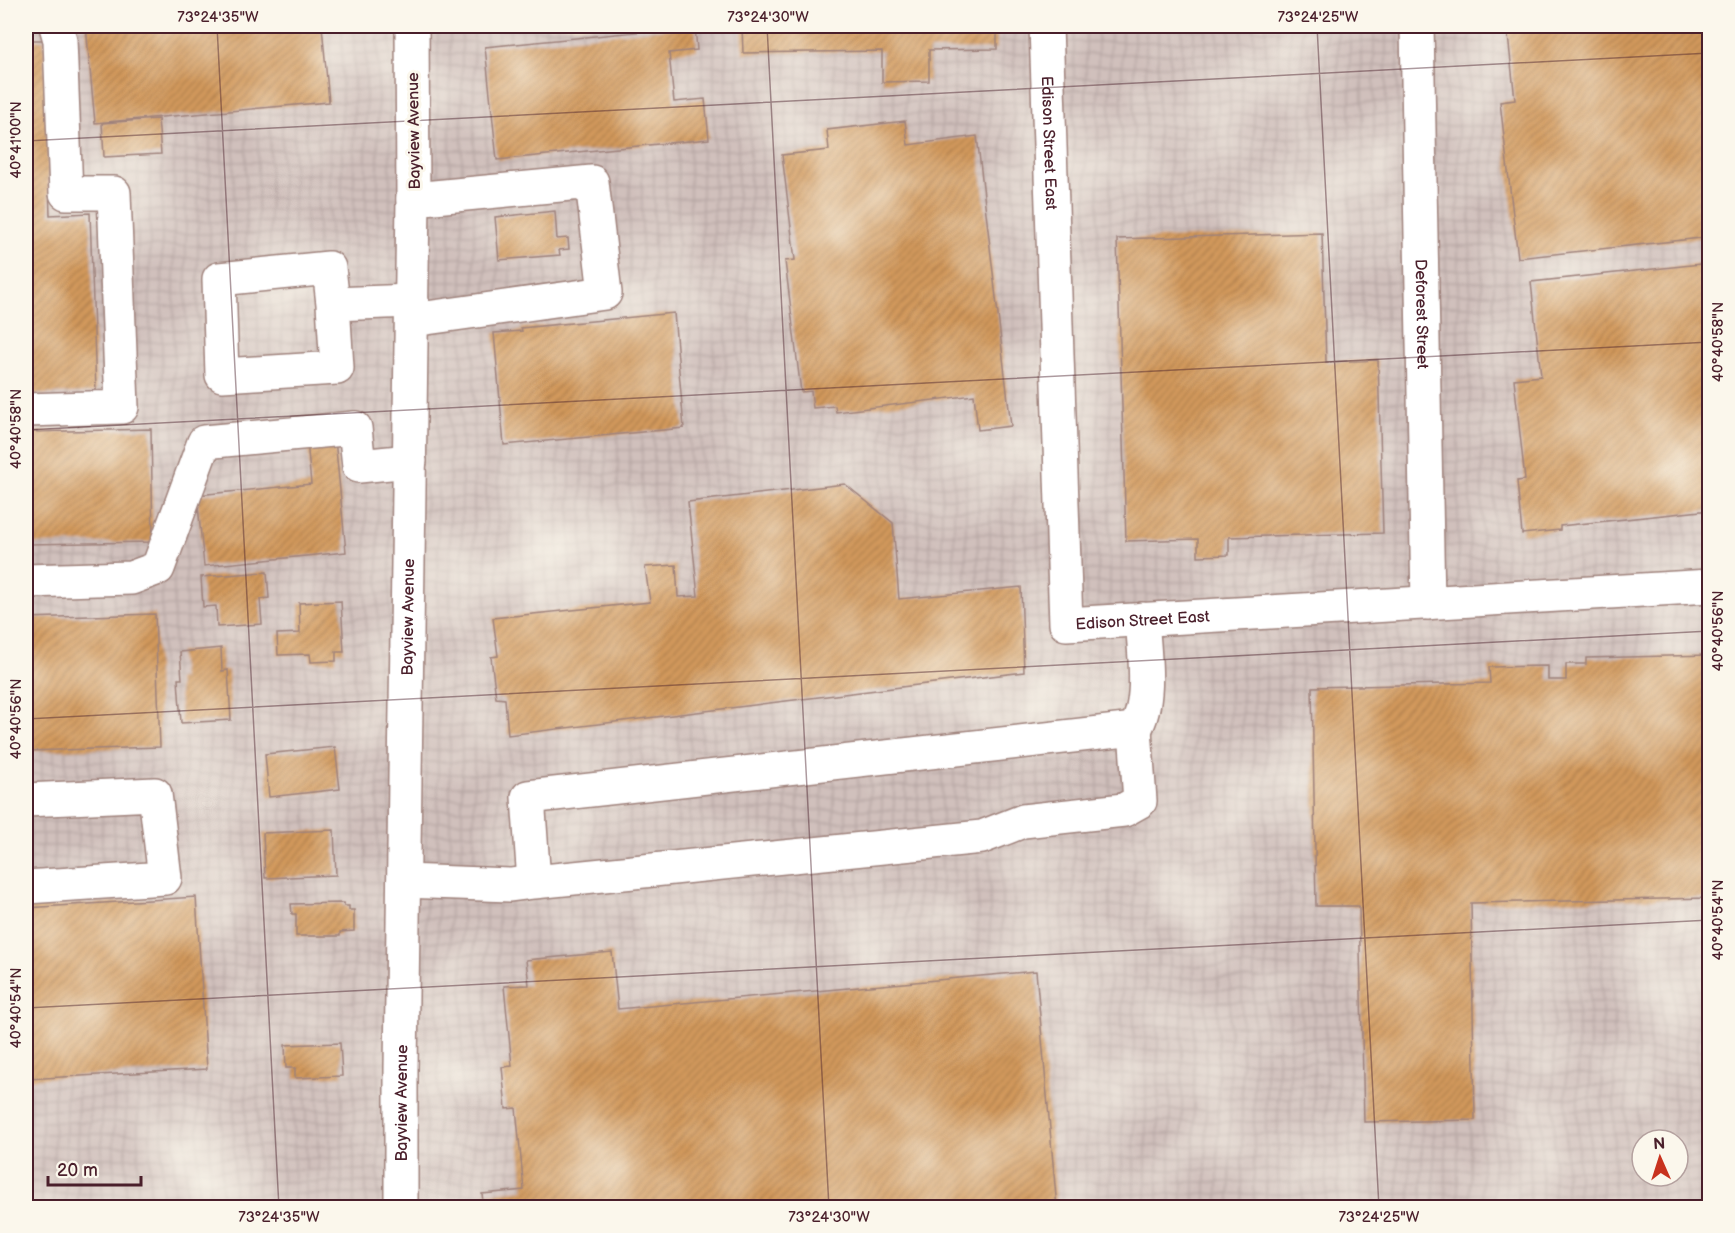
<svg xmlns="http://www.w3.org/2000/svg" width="1735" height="1233" font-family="'Balsamiq Sans',sans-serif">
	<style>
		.industrial { fill: url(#industrial-grid); fill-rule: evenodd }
		.building { fill: url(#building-hatch) }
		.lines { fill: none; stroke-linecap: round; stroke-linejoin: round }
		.minor-casing { stroke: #9f827b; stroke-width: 36 }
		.minor { stroke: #fff; stroke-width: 33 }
		.ticks { fill: none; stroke: #4a1f2b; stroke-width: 1.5; stroke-opacity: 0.45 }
		.labels { text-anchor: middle; stroke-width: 6; stroke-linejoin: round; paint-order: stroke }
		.street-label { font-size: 16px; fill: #4a1f2b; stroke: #fbf7ec }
		.neatline { fill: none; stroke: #4a1f2b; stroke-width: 2 }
		.ticks-label { font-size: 15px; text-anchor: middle; fill: #4a1f2b }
	</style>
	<defs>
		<pattern id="industrial-grid" width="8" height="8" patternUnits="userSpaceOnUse" patternTransform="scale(1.5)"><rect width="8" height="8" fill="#d0c0bc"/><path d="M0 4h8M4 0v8" fill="none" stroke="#b4a5a2"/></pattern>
		<pattern id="building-hatch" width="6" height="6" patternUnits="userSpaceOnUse" patternTransform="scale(1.5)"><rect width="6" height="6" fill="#d2995c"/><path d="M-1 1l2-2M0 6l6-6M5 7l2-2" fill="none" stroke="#ac7c4c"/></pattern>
	</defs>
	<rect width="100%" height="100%" fill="#fbf7ec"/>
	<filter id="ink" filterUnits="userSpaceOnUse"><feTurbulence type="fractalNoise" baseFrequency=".0167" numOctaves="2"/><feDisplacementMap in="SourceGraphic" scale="12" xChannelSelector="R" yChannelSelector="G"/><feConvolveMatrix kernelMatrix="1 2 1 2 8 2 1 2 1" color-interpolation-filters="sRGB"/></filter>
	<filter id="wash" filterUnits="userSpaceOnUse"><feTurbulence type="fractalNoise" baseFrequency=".008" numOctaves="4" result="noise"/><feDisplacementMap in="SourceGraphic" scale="24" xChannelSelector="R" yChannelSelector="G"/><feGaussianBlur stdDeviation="1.35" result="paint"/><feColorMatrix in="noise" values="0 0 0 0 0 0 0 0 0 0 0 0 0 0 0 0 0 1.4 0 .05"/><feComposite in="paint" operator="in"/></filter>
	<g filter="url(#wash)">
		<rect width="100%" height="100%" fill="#f4e4cb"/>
		<!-- industrial -->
		<path class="industrial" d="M26,26H1709V1207H26ZM1642,1140H1678V1176H1642Z"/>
		<g id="blocks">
			<!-- building -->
			<g class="building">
				<polygon points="86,26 322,26 329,102 95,123"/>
				<polygon points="695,26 697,50 669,53 674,102 705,99 709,139 497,160 485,47"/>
				<polygon points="742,26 997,26 997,49 929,50 929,81 882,82 882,51 743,53"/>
				<polygon points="1507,26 1710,26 1710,237 1518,258 1500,102 1515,100"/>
				<polygon points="26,40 44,40 50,215 90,213 96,392 26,395"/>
				<polygon points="158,119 161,154 104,157 102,123"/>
				<polygon points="905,121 908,145 977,136 1011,426 978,430 974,395 836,412 835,406 813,408 811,391 801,392 785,261 795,260 782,155 829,150 827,130"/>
				<polygon points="555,211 557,239 568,238 569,249 559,250 560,255 499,260 495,217"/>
				<polygon points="1322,233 1326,362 1378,360 1383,533 1229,537 1229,555 1198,556 1198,539 1126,541 1117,239"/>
				<polygon points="1710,263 1710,510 1560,526 1560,530 1522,534 1517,481 1525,480 1514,379 1541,376 1531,282"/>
				<polygon points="674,313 684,428 504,445 494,333 522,331 521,328"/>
				<polygon points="151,429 153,542 26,544 26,432"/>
				<polygon points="335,439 346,552 204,566 197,495 311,484 307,441"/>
				<polygon points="845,484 893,523 899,599 1021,587 1024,672 508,735 505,699 496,698 491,657 498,656 493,618 650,602 645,567 676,565 678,597 698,596 688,502"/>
				<polygon points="267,572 269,598 260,599 262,624 217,627 216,606 203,607 201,577"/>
				<polygon points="341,601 344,652 336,652 336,661 311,662 310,654 278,655 277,634 300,633 299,603"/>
				<polygon points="155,614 160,747 26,751 26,618"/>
				<polygon points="221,648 222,671 228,670 231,720 181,723 178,679 182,679 180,652"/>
				<polygon points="1710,655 1710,898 1471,903 1475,1120 1364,1122 1359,906 1316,906 1312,687 1490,683 1489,667 1548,666 1548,680 1566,680 1566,664 1586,664 1586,658"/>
				<polygon points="335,747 340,789 269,797 265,754"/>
				<polygon points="334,830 336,875 265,878 263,833"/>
				<polygon points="196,897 207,1069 26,1079 26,908"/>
				<polygon points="344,903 344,906 349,906 349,910 354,910 354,931 340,932 340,936 296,936 296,914 292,914 291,904"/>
				<polygon points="612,952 618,1009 1036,971 1057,1208 484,1208 482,1194 524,1190 516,1108 506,1109 502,1067 512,1066 504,986 529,985 526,960"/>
				<polygon points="340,1043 342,1076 295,1078 295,1068 286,1068 285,1045"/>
			</g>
		</g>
	</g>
	<g filter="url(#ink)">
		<use href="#blocks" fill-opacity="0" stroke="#9f827b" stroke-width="1.5"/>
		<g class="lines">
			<defs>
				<g id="minor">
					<path id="s1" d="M1046,26L1066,624L1710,586"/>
					<path id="s2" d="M1417,26L1428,603"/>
					<polyline points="333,304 329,268 219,279 222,375 337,368 333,304 412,301"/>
					<polyline points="412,320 605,293 592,182 413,199"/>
					<polyline points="26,410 122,407 114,193 66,193 60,40 56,26"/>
					<polyline points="26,581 131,578 158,568 204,442 355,428 359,466 410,461"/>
					<path d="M1135,729C1152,702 1144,651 1142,619"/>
					<polyline points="26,800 155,794 165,878 26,887"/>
					<polyline points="404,881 510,885 534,882 982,837 1023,821 1124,810 1140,801 1135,729 528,797 534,882"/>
					<path id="s3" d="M401,1208V1068L413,199L412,26"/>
				</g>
			</defs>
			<!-- minor casing -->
			<use href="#minor" class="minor-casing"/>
			<!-- minor -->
			<use href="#minor" class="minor"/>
		</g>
	</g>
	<!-- ticks -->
	<path class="ticks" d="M217,26L279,1208M767,26L829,1208M1317,26L1379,1208M26,141L1710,53M26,430L1710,342M26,719L1710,631M26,1008L1710,920"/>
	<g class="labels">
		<!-- street labels -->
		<g class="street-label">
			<text transform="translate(413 131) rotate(-91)" y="6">Bayview Avenue</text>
			<text dy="6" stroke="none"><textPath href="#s1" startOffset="117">Edison Street East</textPath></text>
			<text dy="6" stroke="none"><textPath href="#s2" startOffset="288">Deforest Street</textPath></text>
			<text dy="6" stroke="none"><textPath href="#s3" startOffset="591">Bayview Avenue</textPath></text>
			<text dy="6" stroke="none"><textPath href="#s1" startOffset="675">Edison Street East</textPath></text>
			<text dy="6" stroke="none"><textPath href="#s3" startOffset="105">Bayview Avenue</textPath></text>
		</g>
	</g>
	<!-- margin -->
	<rect width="1735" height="1233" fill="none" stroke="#fbf7ec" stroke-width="66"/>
	<!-- north arrow -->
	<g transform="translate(1660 1158) rotate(357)"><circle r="28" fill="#fbf7ec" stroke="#b4a19f" stroke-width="1.5"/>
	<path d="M0-4.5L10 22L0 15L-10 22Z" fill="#c8321e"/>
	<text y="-9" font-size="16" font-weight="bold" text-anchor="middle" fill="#4a1f2b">N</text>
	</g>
	<!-- scale -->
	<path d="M48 1176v9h93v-9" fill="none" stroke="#4a1f2b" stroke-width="3"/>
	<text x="57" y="1176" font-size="18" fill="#4a1f2b" stroke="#fbf7ec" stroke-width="4.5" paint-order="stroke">20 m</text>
	<rect x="33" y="33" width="1669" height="1167" class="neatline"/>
	<g class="ticks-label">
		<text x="218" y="22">73°24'35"W</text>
		<text x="768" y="22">73°24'30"W</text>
		<text x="1318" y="22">73°24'25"W</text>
		<text transform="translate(16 140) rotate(-90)" y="5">40°41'00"N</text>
		<text transform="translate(1718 342) rotate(-90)" y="5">40°40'58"N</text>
		<text transform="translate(16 429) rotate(-90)" y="5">40°40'58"N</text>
		<text transform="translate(1718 631) rotate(-90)" y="5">40°40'56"N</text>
		<text transform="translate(16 719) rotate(-90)" y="5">40°40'56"N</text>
		<text transform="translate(1718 920) rotate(-90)" y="5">40°40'54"N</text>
		<text transform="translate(16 1008) rotate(-90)" y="5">40°40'54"N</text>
		<text x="279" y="1222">73°24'35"W</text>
		<text x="829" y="1222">73°24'30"W</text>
		<text x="1379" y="1222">73°24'25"W</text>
	</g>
</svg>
